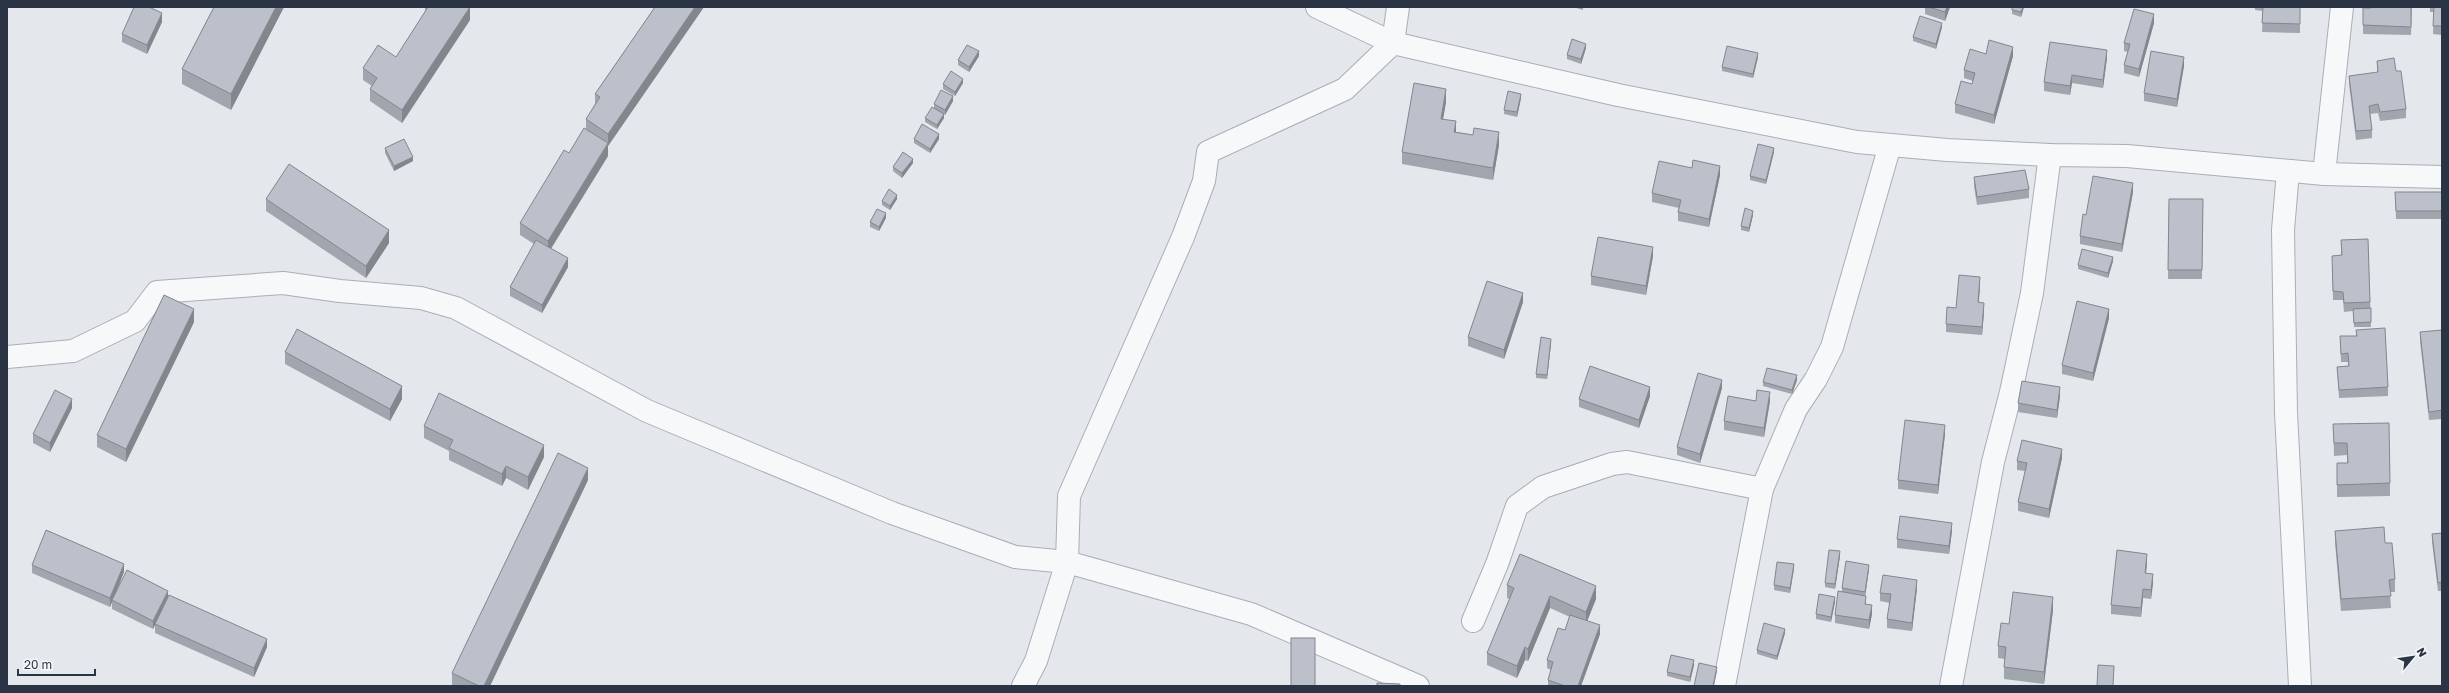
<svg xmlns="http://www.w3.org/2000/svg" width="2449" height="693" font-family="'Golos Text',sans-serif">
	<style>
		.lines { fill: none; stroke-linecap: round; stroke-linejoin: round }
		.street-casing { stroke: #a9aeb7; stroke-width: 24 }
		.street { stroke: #f7f8fa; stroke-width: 22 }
		.wall { fill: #a1a5ae }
		.shaded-wall { fill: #83868d }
		.building { fill: #bbc0ca; stroke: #83868d }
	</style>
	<rect width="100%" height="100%" fill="#e4e7ec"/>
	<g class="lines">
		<defs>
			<g id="street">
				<polyline points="1317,7 1393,43 1398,7"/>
				<polyline points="2288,171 2283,230 2286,413 2300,686"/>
				<polyline points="2324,174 2342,7"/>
				<polyline points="7,357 73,351 135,321 157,292 283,283 340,291 421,298 456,308 647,411 892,513 1015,557 1067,562 1251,614 1418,686"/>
				<polyline points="1473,621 1497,564 1517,506 1543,487 1612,464 1627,462 1762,489 1796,409 1816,379 1832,347 1890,145"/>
				<polyline points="1023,686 1036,661 1067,562 1069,496 1183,237 1204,181 1208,152 1345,89 1393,43 1618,95 1857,142 1947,150 2050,155 2127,156 2324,174 2442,177"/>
				<polyline points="1724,686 1762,489"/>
				<polyline points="1951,686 1993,462 2011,392 2032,293 2050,155"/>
			</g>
		</defs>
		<!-- street casing -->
		<use href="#street" class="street-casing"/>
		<!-- street -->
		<use href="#street" class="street"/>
	</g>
	<!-- wall -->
	<g class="wall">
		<polygon points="214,7 284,7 231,110 182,84 182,69"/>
		<polygon points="425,7 469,7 470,20 402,123 370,101 370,89 372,86 363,80 363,68 396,57 425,12"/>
		<polygon points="655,7 704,7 608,146 608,156 551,249 568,267 542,313 510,296 510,287 534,244 520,235 520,223 586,130 586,119 595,104 595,94"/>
		<polygon points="1573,7 1583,7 1583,10"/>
		<polygon points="1925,7 1950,7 1945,21 1925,14"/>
		<polygon points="2012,7 2024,7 2021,17 2012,14"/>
		<polygon points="2255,7 2300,7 2300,33 2262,32 2263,11 2255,10"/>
		<polygon points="2412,7 2411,35 2363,34 2363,8"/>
		<polygon points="2430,7 2442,7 2442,35 2433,34 2434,12 2430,12"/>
		<polygon points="162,22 147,54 122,42 122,34"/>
		<polygon points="2154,23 2139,77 2124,73 2124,65 2128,52 2124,51 2124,43"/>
		<polygon points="1942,27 1936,49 1913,41 1913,37"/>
		<polygon points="1586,48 1581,64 1567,59 1567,55"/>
		<polygon points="1986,54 2013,56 1994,124 1955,113 1955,104 1972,84 1973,81 1964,78 1964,70"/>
		<polygon points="979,56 969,72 958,65 958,60"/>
		<polygon points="1758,57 1753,78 1722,71 1722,67"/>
		<polygon points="2107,58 2103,88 2072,83 2070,95 2044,91 2044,82"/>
		<polygon points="2377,61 2396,71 2406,109 2406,118 2380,121 2378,113 2370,114 2372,130 2372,138 2356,140 2349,84 2349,76 2377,73"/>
		<polygon points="2184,66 2177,107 2144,101 2144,93"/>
		<polygon points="963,83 955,96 943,89 943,84"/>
		<polygon points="1521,98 1517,117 1504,114 1504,110"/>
		<polygon points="953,101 945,115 944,114 944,118 937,129 925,122 925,118 934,108 934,104"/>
		<polygon points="1446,102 1443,119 1456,132 1473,135 1499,145 1493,180 1402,164 1402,152"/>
		<polygon points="914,139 939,139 930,153 914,143"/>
		<polygon points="385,148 413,161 394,171 385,153"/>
		<polygon points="1774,152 1766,184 1750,180 1750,176"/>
		<polygon points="913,163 902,178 893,171 893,167"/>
		<polygon points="1720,175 1709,227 1678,221 1678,212 1679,208 1652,202 1652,193"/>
		<polygon points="1974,177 2029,189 2029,198 1977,205 1974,186"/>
		<polygon points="2133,192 2122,252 2080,244 2080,236 2086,215"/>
		<polygon points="2395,192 2442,192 2442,219 2396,219"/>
		<polygon points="266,199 389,243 366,278 266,211"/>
		<polygon points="897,199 890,210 882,205 882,201"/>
		<polygon points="2169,199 2203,199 2202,279 2168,279"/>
		<polygon points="1753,215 1749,232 1741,230 1741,226"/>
		<polygon points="886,218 879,231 870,227 870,222"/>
		<polygon points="2368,239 2371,327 2354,327 2353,311 2344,312 2343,300 2333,300 2332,256 2341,255 2341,240"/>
		<polygon points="1653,256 1646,295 1591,285 1591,276"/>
		<polygon points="2113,261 2108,278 2078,269 2078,265"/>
		<polygon points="1980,285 1979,302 1984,312 1982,335 1946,332 1946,324 1956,308"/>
		<polygon points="1523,302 1504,359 1468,346 1468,337"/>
		<polygon points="2109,318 2093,381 2062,374 2062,365"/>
		<polygon points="194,322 126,462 97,447 97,435"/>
		<polygon points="2356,330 2388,387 2388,396 2339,398 2337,367 2348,366 2348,362 2341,362 2340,336 2356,336"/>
		<polygon points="2442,330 2442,419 2429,420 2420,341 2420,332"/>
		<polygon points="1551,343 1547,379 1536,378 1536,374"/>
		<polygon points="285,352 402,399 390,421 285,364"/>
		<polygon points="1797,380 1792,394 1763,386 1763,382"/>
		<polygon points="1722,388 1700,463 1677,455 1677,447"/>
		<polygon points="1650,396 1639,428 1579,407 1579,399"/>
		<polygon points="2060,396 2057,418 2018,412 2018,403"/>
		<polygon points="1756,401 1770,401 1764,437 1724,430 1724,421"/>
		<polygon points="72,408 50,452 33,443 33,434"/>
		<polygon points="2333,424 2390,483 2390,496 2337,497 2337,463 2347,463 2347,455 2334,456"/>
		<polygon points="424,426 544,457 528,490 506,478 502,486 449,460 449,451 424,438"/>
		<polygon points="1945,434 1938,494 1898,489 1898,480"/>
		<polygon points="2062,458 2049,518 2018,511 2018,502 2025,471 2017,470 2017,461"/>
		<polygon points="588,480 490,686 454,686 452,685 452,673"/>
		<polygon points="1952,531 1949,554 1897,548 1897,539"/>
		<polygon points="2335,531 2385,543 2395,579 2395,592 2390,592 2391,608 2341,611 2335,543"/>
		<polygon points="2442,533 2442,591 2438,591 2432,542 2432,534"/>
		<polygon points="1840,556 1835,589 1825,587 1825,583"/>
		<polygon points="2147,563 2146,573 2153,583 2151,599 2143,598 2141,617 2111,614 2111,605"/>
		<polygon points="32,565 124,572 117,590 168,597 267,647 254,677 155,633 155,624 153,629 112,609 112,602 110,607 32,573"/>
		<polygon points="1794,568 1790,593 1774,590 1774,585"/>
		<polygon points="1869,569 1865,596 1866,604 1872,614 1869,629 1835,623 1835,615 1842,591 1842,588"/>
		<polygon points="1507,585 1596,599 1587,621 1600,634 1581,686 1548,686 1548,680 1551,670 1547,668 1547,660 1565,630 1570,617 1550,608 1528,661 1525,660 1517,678 1487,665 1487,653 1510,599 1507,598"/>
		<polygon points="1917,588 1912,631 1887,628 1887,619 1890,603 1880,601 1880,593"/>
		<polygon points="1835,602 1831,622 1816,619 1816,614"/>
		<polygon points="2053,610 2044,684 2004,679 2004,667 2005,659 1998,658 1998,646 2009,624"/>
		<polygon points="1785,633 1777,660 1757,654 1757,650"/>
		<polygon points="1694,665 1690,682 1667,676 1667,672"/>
	</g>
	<!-- shaded-wall -->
	<g class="shaded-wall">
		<polygon points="276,7 284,7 231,110 231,94"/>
		<polygon points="470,7 470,20 402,123 402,110"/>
		<polygon points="695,7 704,7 608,146 608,156 548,253 548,241 608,144 608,134"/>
		<polygon points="1947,7 1950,7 1945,21 1945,12"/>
		<polygon points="2023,7 2024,7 2021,17 2021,12"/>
		<polygon points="162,13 162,22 147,54 147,45"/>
		<polygon points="2154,14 2154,23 2139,77 2139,69"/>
		<polygon points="1942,23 1942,27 1936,49 1936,44"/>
		<polygon points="1586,44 1586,48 1581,64 1581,59"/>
		<polygon points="2013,47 2013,56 1994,124 1994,115"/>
		<polygon points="2107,50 2107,58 2103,88 2103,80"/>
		<polygon points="979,51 979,56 969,72 969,67"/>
		<polygon points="1758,53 1758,57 1753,78 1753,74"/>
		<polygon points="2184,57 2184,66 2177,107 2177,99"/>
		<polygon points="2072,75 2072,83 2070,95 2070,86"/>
		<polygon points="963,79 963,83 955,96 955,92"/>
		<polygon points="1446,89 1446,102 1441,131 1441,119"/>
		<polygon points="1521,94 1521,98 1517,117 1517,112"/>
		<polygon points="953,96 953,101 945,115 945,110"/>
		<polygon points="944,114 944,118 937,129 937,125"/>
		<polygon points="1456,121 1456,133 1454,132"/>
		<polygon points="1499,132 1499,145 1493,180 1493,168"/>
		<polygon points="939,134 939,139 930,153 930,149"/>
		<polygon points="1774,148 1774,152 1766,184 1766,180"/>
		<polygon points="413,157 413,161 394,171 394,166"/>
		<polygon points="913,159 913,163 902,178 902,173"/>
		<polygon points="1720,166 1720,175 1709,227 1709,219"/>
		<polygon points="2133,183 2133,192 2122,252 2122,244"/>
		<polygon points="897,195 897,199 890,210 890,206"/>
		<polygon points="1753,211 1753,215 1749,232 1749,228"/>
		<polygon points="886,213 886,218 879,231 879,227"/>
		<polygon points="389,230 389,243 366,278 366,266"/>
		<polygon points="1653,247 1653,256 1646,295 1646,286"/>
		<polygon points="2113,257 2113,261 2108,278 2108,273"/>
		<polygon points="568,258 568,267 542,313 542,305"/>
		<polygon points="1980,277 1980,285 1978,311 1978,302"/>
		<polygon points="1523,293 1523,302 1504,359 1504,350"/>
		<polygon points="1984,303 1984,312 1982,335 1982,327"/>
		<polygon points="194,309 194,322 126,462 126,449"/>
		<polygon points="2109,309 2109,318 2093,381 2093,373"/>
		<polygon points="1551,339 1551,343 1547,379 1547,375"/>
		<polygon points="1797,375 1797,380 1792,394 1792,390"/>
		<polygon points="1722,380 1722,388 1700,463 1700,454"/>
		<polygon points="402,386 402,399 390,421 390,409"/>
		<polygon points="1650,387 1650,396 1639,428 1639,420"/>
		<polygon points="2060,387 2060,396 2057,418 2057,410"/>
		<polygon points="1770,392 1770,401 1764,437 1764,428"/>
		<polygon points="72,399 72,408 50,452 50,443"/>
		<polygon points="1945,425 1945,434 1938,494 1938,485"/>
		<polygon points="544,445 544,457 528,490 528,477"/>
		<polygon points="2062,449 2062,458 2049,518 2049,509"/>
		<polygon points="506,466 506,478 502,486 502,474"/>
		<polygon points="588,468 588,480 490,686 484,686"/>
		<polygon points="1952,523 1952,531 1949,554 1949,546"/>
		<polygon points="1840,551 1840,556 1835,589 1835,584"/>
		<polygon points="2147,554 2147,563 2145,582 2145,573"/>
		<polygon points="124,564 124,572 113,600 112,600 112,602 110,607 110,598"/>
		<polygon points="1794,564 1794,568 1790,593 1790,588"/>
		<polygon points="1869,565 1869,569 1865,597 1865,592"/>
		<polygon points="2153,574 2153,583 2151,599 2151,590"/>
		<polygon points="1917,580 1917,588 1912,631 1912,623"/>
		<polygon points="1596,586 1596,599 1586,624 1586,612"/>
		<polygon points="2143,589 2143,598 2141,617 2141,608"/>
		<polygon points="168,591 168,600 153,629 153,621"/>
		<polygon points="1550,596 1550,608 1528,661 1528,649"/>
		<polygon points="1835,597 1835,602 1831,622 1831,617"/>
		<polygon points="2053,597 2053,610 2044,684 2044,672"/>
		<polygon points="1872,605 1872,614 1869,629 1869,620"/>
		<polygon points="1600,625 1600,634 1581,686 1578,686"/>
		<polygon points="1785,629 1785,633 1777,660 1777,656"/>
		<polygon points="267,639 267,647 254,677 254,668"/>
		<polygon points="1525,647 1525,660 1517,678 1517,666"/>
		<polygon points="1694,660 1694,665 1690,682 1690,677"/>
		<polygon points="1717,667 1717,671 1714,686 1713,686"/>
	</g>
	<!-- building -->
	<g class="building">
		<polygon points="134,7 149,7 162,13 147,45 122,34"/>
		<polygon points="214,7 276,7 231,94 182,69"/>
		<polygon points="428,7 470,7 402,110 370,89 377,78 363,68 378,45 396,57"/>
		<polygon points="655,7 695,7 608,134 586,119 600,97 595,94"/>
		<polygon points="1929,7 1947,7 1945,12"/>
		<polygon points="2012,7 2023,7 2021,12 2012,10"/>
		<polygon points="2263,7 2300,7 2300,24 2262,23"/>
		<polygon points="2371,7 2411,7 2411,27 2363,25 2363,8 2371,8"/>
		<polygon points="2434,7 2442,7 2442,26 2433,26"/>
		<polygon points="2134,9 2154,14 2139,69 2124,65 2130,44 2124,43"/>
		<polygon points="1920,16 1942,23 1936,44 1913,37"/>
		<polygon points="1572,39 1586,44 1581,59 1567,55"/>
		<polygon points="1989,40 2013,47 1994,115 1955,104 1961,81 1972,84 1975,73 1964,70 1970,49 1986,54"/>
		<polygon points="2050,42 2107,50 2103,80 2072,75 2070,86 2044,82"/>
		<polygon points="967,45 979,51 969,67 958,60"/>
		<polygon points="1727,46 1758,53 1753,74 1722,67"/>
		<polygon points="2151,51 2184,57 2177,99 2144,93"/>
		<polygon points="2394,58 2396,71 2401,71 2406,109 2380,112 2378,104 2369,106 2372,130 2356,131 2349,76 2378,72 2377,61"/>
		<polygon points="951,71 963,79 955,92 943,84"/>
		<polygon points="1414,83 1446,89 1441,119 1456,121 1454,132 1473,135 1474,128 1499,132 1493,168 1402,152"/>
		<polygon points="941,90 953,96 945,110 934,104"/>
		<polygon points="1508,91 1521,94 1517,112 1504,110"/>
		<polygon points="932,107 944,114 937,125 925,118"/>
		<polygon points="922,124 939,134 930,149 914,139"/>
		<polygon points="584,128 608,143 548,241 520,223 564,150 569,153"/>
		<polygon points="404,139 413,157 394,166 385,148"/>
		<polygon points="1758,144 1774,148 1766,180 1750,176"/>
		<polygon points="903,152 913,159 902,173 893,167"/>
		<polygon points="1693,160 1720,166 1709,219 1678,212 1681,200 1652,193 1659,161 1692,168"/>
		<polygon points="289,164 389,230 366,266 266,199"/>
		<polygon points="2025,170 2029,189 1977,197 1974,177"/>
		<polygon points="2093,176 2133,183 2122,244 2080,236 2083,214 2086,215"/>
		<polygon points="889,189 897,195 890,206 882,201"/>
		<polygon points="2395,192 2442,192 2442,211 2396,211"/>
		<polygon points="2169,199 2203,199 2202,270 2168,270"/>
		<polygon points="1745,208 1753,211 1749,228 1741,226"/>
		<polygon points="877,209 886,213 879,227 870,222"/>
		<polygon points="1598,237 1653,247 1646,286 1591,276"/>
		<polygon points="2368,239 2370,302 2344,303 2343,292 2333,291 2332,256 2342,255 2341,240"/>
		<polygon points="536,240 568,258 542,305 510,287"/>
		<polygon points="2082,249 2113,257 2108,273 2078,265"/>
		<polygon points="1959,275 1980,277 1978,302 1984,303 1982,327 1946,324 1947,307 1956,308"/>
		<polygon points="1487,281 1523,293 1504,350 1468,337"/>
		<polygon points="164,295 194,309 126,449 97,435"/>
		<polygon points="2077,301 2109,309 2093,373 2062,365"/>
		<polygon points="2371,308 2371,322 2354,323 2353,309"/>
		<polygon points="2385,328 2388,387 2339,390 2337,367 2349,366 2348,353 2341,354 2340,336 2357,336 2356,330"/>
		<polygon points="297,329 402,386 390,409 285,352"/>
		<polygon points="2442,330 2442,410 2429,412 2420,332"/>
		<polygon points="1541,337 1551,339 1547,375 1536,374"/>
		<polygon points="1590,366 1650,387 1639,420 1579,399"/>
		<polygon points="1767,368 1797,375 1792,390 1763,382"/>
		<polygon points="1698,373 1722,380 1700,454 1677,447"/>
		<polygon points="2022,381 2060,387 2057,410 2018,403"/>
		<polygon points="55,390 72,399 50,443 33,434"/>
		<polygon points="1757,390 1770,392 1764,428 1724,421 1728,396 1756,401"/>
		<polygon points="439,393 544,445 528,477 506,466 502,474 449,448 453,440 424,426"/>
		<polygon points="1905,420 1945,425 1938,485 1898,480"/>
		<polygon points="2389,423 2390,483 2337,485 2337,463 2348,463 2347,443 2334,443 2333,424"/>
		<polygon points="2022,440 2062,449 2049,509 2018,502 2027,463 2017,461"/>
		<polygon points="558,453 588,468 484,686 479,686 452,673"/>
		<polygon points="1900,516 1952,523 1949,546 1897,539"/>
		<polygon points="2384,527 2385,543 2392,543 2395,579 2389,580 2391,596 2341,599 2335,531"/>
		<polygon points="46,530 124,564 110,598 32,565"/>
		<polygon points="2442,533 2442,582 2438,583 2432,534"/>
		<polygon points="1829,550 1840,551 1835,584 1825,583"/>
		<polygon points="2117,550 2147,554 2145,573 2153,574 2151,590 2143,589 2141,608 2111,605"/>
		<polygon points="1520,554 1596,586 1586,612 1550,596 1528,649 1525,647 1517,666 1487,653 1514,588 1507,585"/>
		<polygon points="1846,561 1869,565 1865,592 1842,588"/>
		<polygon points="1777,562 1794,564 1790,588 1774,585"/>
		<polygon points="127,570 168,591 153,621 112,600"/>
		<polygon points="1883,575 1917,580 1912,623 1887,619 1891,594 1880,593"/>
		<polygon points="1838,591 1866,596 1865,604 1872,605 1869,620 1835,615"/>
		<polygon points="2013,592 2053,597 2044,672 2004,667 2006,647 1998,646 2001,623 2009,624"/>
		<polygon points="1819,594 1835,597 1831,617 1816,614"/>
		<polygon points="169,595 267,639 254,668 155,624"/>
		<polygon points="1570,615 1600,625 1578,686 1565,686 1548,680 1553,662 1547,660 1558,628 1565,630"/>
		<polygon points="1764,623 1785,629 1777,656 1757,650"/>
		<rect x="1291" y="638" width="24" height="48"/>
		<polygon points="1671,655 1694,660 1690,677 1667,672"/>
		<polygon points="1699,663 1717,667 1713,686 1694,686"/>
		<polygon points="2098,665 2114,666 2113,686 2097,686"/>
		<polygon points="1377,683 1400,684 1400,686 1377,686"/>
	</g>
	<!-- border -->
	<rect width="2449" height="693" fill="none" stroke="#2b3445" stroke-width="16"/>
	<!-- north arrow -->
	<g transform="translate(2413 657) rotate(61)" stroke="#f4f6f9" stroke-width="3" paint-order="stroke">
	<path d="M0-3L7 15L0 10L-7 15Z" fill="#2b3445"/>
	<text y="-6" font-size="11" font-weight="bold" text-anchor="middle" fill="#2b3445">N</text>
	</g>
	<!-- scale -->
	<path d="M18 669v6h77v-6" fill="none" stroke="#2b3445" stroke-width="2"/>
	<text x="24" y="669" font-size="12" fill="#2b3445" stroke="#f4f6f9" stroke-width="3" paint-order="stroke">20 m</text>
</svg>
